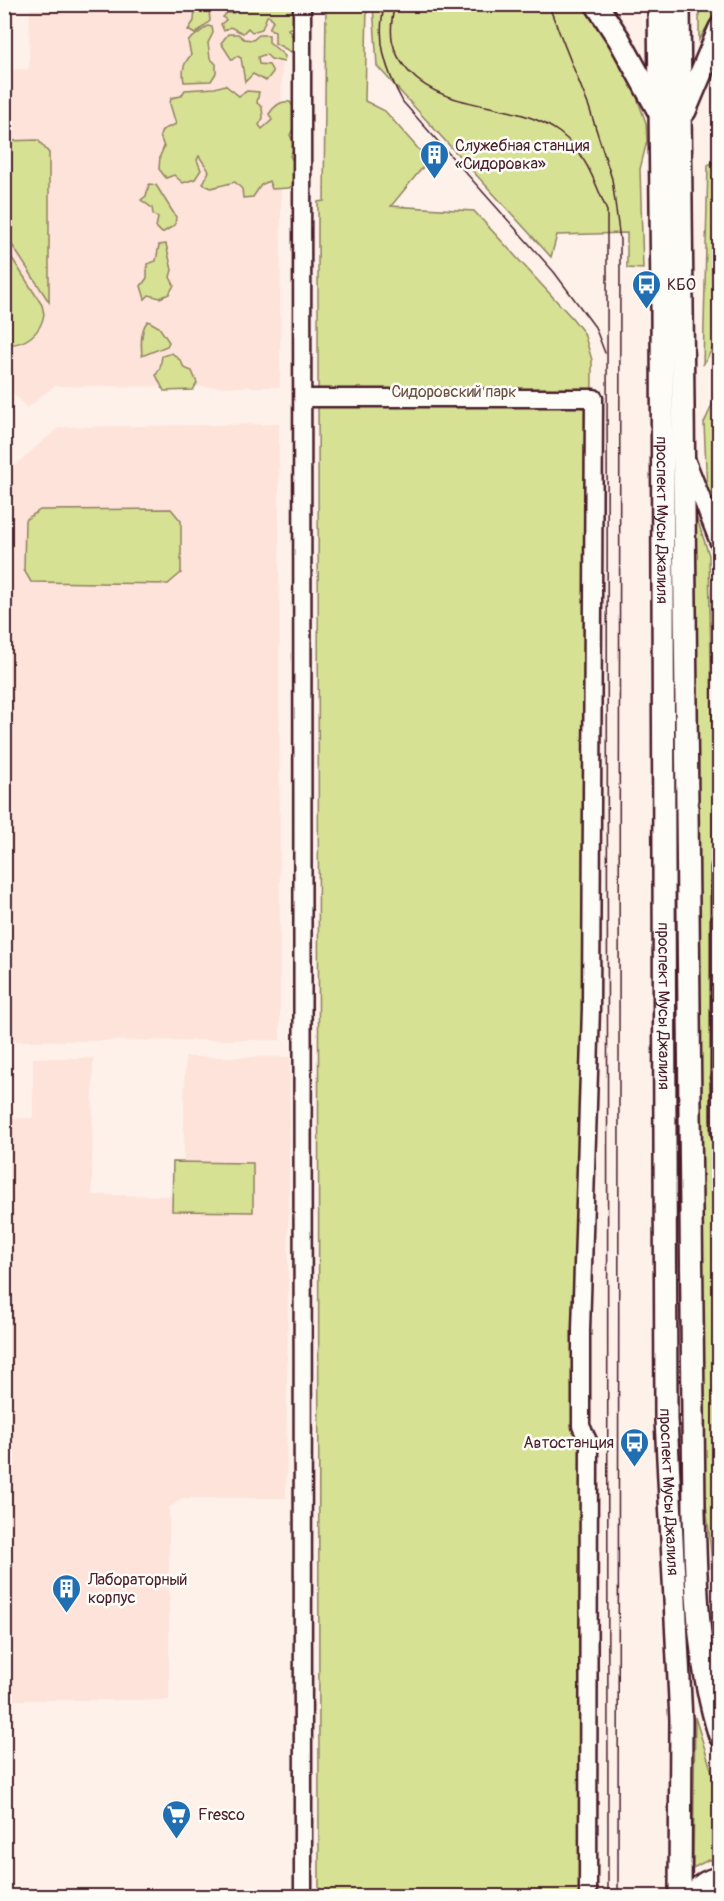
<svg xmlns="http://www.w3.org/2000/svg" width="724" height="1901" font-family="Pangolin,sans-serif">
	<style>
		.built { fill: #fde3da }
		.green { fill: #d6e194; stroke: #908060; stroke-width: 1.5 }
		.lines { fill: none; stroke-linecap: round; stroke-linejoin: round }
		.minor-casing { stroke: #4a1f2b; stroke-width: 21 }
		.major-casing { stroke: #4a1f2b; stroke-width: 26 }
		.minor { stroke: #fdfcf7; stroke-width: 16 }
		.major { stroke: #fdfcf7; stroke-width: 21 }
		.tram { stroke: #4a1f2b; stroke-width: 1.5 }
		.labels { text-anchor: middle; stroke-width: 5; stroke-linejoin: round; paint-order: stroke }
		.poi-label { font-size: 16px; fill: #4a1f2b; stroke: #fdfcf7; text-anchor: start }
		.park-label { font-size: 16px; fill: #6d5045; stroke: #fdfcf7 }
		.street-label { font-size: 16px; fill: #4a1f2b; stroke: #fdfcf7 }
	</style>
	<rect width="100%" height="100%" fill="#fdf1ea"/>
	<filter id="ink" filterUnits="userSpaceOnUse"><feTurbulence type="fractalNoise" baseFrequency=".0167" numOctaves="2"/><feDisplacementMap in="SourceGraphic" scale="12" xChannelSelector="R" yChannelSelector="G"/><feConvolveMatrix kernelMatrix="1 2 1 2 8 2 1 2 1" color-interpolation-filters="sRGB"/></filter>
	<g filter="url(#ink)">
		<!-- built -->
		<g class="built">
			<polygon points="30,5 282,5 280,387 54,386 27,408 5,384 5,70 29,69"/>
			<polygon points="279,424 280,1040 5,1041 4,475 58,428 66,427"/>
			<polygon points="185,1057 290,1057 286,1498 182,1498 169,1508 169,1700 5,1700 5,1118 33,1118 33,1058 93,1058 92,1195 183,1196"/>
		</g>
		<!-- green -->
		<g class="green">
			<polygon points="290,4 296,7 297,25 288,29 297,44 291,52 275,43 275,31 269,29 273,21 270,16 267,16 262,29 252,32 248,28 243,33 230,27 224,31 221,24 226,20 223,17 227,13 233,13 232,7 227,9 222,5"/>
			<polygon points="195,5 222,5 209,9 210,21 195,34 188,30 194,21"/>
			<polygon points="326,5 367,5 365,101 385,111 422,153 423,167 391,206 474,211 573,319 584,333 592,360 583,1896 319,1896 318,202 324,201"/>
			<polygon points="373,5 585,5 632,83 646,123 647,141 640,169 643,269 627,268 627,233 557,235 551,257 377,66"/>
			<polygon points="699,5 720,5 699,40"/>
			<path d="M208,26L212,27L213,33L208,43L210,58L216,64V73L211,81L184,82C182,70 183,64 191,55L188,41Z"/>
			<polygon points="228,34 238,34 244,39 253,40 259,35 269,35 269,42 285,56 284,62 271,59 266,54 258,57 259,64 269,65 273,72 266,81 253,74 245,82 241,58 237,56 232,60 221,43"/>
			<path d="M225,85L239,96L247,91L259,92L257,103L262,107L263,118L259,125L262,129L272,120L269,114C274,106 280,100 290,102C299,115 298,121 290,135L295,145L290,156L297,167L295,184L289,188L272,189L269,181L261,185L253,197L243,198L242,189L235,182L211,188L203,184L209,171L199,156L197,160L201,170L195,179L183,183L174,175L166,178L159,169L160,156L164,147L160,136L162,130L176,124L170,104L171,98L181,96L185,90L215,88Z"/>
			<polygon points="38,140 49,153 49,302 5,234 5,141"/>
			<polygon points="719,159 719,242 715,235 715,344 703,365 708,165"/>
			<polygon points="149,184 156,185 176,217 175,225 162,233 156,227 158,218 153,214 152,208 141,200 146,196"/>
			<polygon points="166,244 172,270 170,277 174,285 169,294 160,298 149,295 145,299 141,286 147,278 147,264 156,261 159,245"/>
			<path d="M5,247L42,305L44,314C41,334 24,346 5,344Z"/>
			<path d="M148,321L159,327L169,342L167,346L142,356C141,345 140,329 148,321Z"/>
			<polygon points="172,353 181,361 184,368 192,371 197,383 193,390 164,391 156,375 160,368 162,356"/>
			<polygon points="719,390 720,390 719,520 707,490 704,423"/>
			<polygon points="171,509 181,521 181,573 168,584 31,582 24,570 25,520 40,510"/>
			<polygon points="696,516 709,555 713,773 710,1119 720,1164 720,1601 717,1610 704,1485"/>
			<polygon points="173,1162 253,1163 253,1212 172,1211"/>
			<polygon points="695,1717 719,1795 720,1860 708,1860 693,1868"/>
		</g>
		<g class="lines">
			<defs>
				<g id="minor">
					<polyline points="302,4 303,1896"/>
					<polyline points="303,398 594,398 591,1008 581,1330 581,1426 589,1443 588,1896"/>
					<polyline points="686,459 720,545"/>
					<polyline points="720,867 720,1133"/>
					<polyline points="714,1699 720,1658"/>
				</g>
				<g id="major">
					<polyline points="596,4 619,39 658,110"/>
					<path id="s1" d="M659,4L662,302L666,1419L681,1720L680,1896"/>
					<path d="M679,4L694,1512C696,1587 697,1664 720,1736"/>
					<polyline points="685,111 720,28"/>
					<path d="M693,1896C699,1885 707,1880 720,1878"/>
				</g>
			</defs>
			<!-- minor casing -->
			<use href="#minor" class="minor-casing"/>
			<!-- major casing -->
			<use href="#major" class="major-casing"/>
			<!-- minor -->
			<use href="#minor" class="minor"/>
			<!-- major -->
			<use href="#major" class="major"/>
			<!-- tram -->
			<g class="tram">
				<path d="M385,4C375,39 386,71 403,102L554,272L595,327L605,353"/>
				<path d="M395,4C388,32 390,51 409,72C449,114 515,99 560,133C585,152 595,182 607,211L608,1896"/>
				<polyline points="548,4 589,107 612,179 620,240 618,1896"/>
			</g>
		</g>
	</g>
	<!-- icons -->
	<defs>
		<symbol id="building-pin" viewBox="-11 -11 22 30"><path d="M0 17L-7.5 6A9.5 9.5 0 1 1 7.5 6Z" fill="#1f6fb2" stroke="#fdfcf7"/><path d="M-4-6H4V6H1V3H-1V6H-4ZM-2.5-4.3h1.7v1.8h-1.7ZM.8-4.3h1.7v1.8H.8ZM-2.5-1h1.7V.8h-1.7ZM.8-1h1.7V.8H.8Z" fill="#fff"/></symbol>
		<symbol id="bus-pin" viewBox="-11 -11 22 30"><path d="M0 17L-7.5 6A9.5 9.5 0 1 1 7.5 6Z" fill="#1f6fb2" stroke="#fdfcf7"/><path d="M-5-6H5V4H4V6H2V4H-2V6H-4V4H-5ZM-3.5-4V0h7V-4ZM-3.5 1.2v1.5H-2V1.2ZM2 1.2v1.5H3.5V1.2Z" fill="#fff"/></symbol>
		<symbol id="supermarket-pin" viewBox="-11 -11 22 30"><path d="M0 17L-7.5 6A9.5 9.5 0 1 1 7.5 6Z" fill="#1f6fb2" stroke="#fdfcf7"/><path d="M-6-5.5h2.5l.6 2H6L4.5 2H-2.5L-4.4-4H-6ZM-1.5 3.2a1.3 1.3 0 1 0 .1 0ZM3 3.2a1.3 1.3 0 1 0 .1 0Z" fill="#fff"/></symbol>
	</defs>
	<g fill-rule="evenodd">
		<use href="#building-pin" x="418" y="138" width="33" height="45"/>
		<use href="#bus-pin" x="630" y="268" width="33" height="45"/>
		<use href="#bus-pin" x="618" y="1426" width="33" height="45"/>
		<use href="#building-pin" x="50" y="1572" width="33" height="45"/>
		<use href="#supermarket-pin" x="160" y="1798" width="33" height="45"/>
	</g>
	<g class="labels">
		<!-- poi labels -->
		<g class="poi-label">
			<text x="455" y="151">Служебная станция<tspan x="455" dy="18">«Сидоровка»</tspan></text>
			<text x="667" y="290">КБО</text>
			<text x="614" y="1448" text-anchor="end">Автостанция</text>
			<text x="88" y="1585">Лабораторный<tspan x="88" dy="18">корпус</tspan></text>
			<text x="198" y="1820">Fresco</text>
		</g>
		<!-- park labels -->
		<g class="park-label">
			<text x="454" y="397">Сидоровский парк</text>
		</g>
		<!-- street labels -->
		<g class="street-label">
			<text dy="6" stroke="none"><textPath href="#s1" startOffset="516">проспект Мусы Джалиля</textPath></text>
			<text dy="6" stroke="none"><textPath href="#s1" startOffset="1002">проспект Мусы Джалиля</textPath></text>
			<text dy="6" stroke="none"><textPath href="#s1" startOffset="1488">проспект Мусы Джалиля</textPath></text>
		</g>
	</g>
	<!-- margin -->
	<rect width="724" height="1901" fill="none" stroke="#fdfcf7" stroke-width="24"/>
	<rect x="12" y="12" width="700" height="1877" fill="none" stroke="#4a1f2b" stroke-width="2" filter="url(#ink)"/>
</svg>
